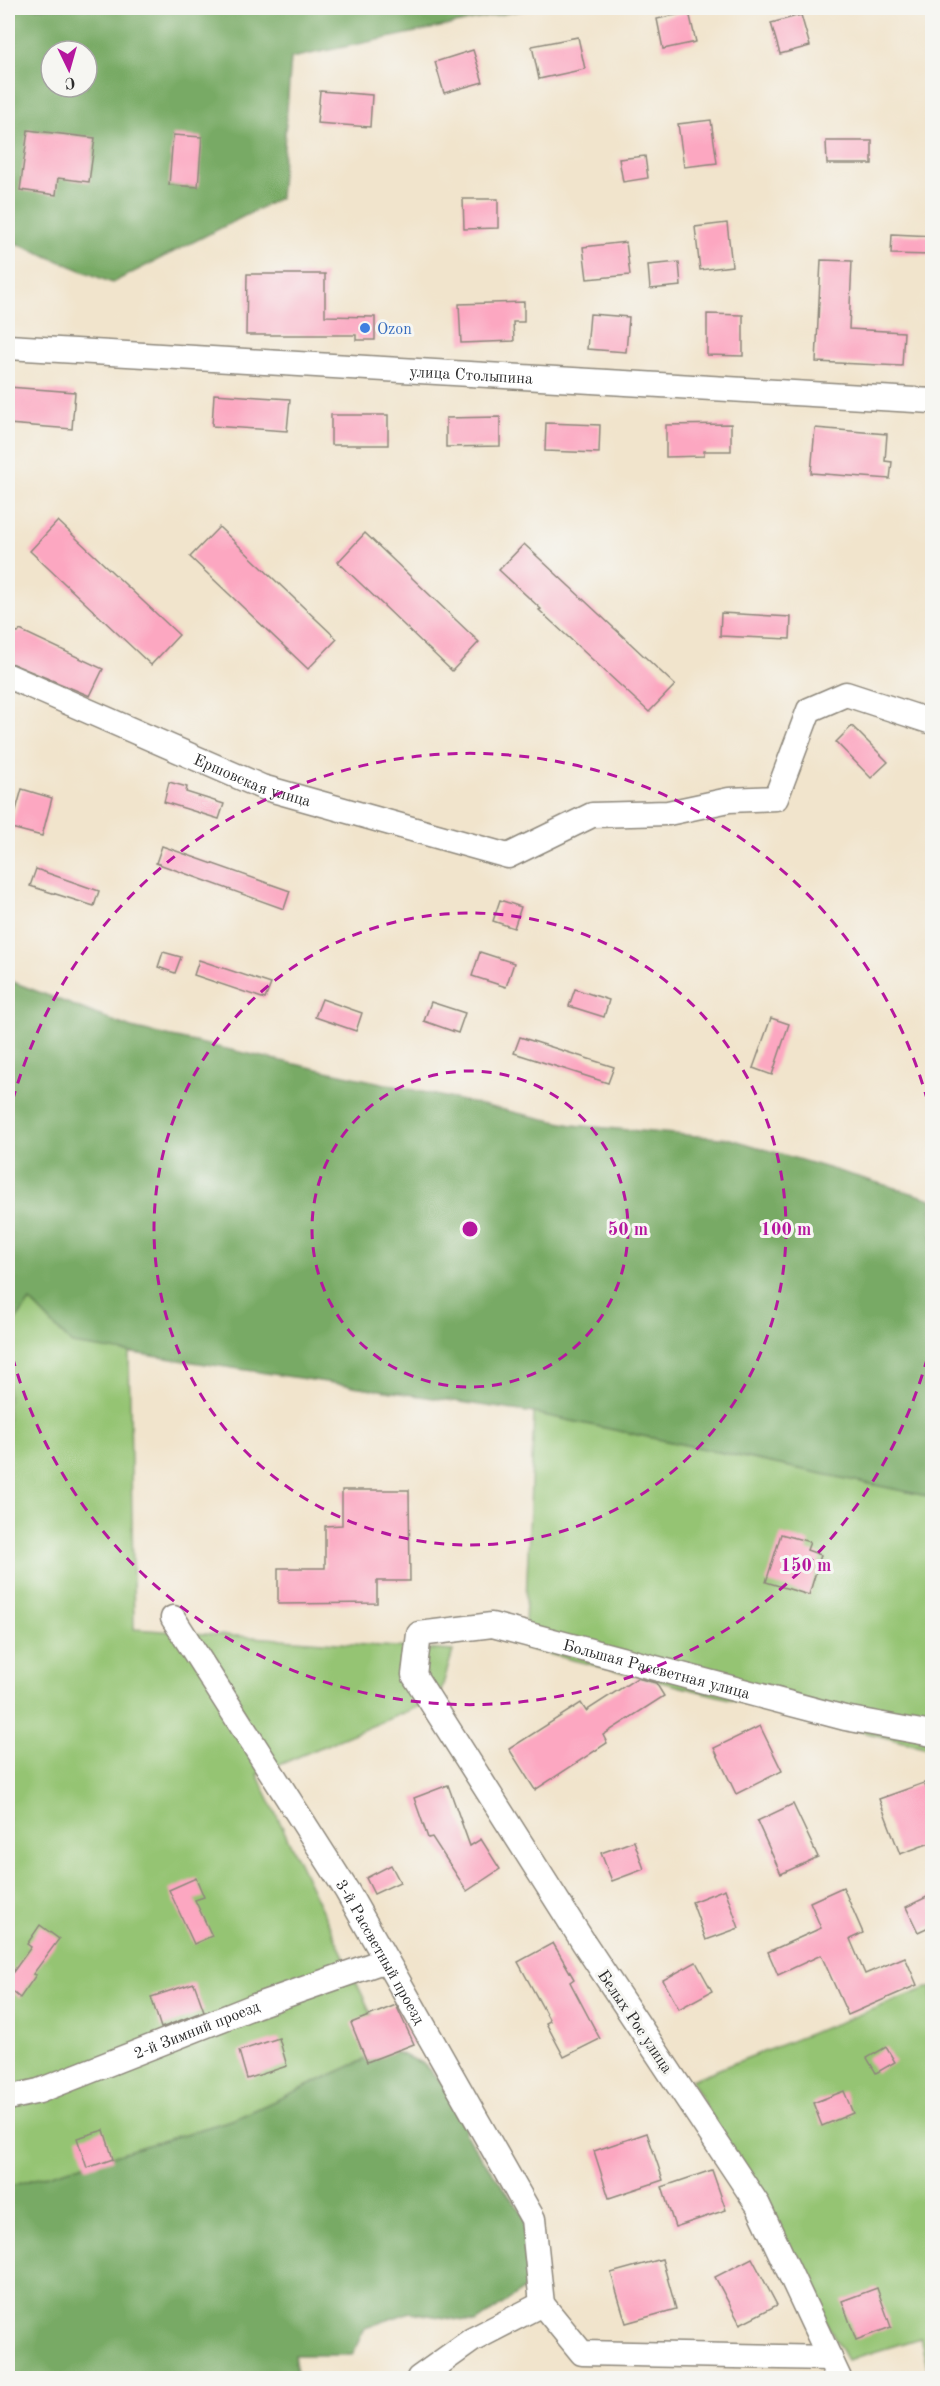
<svg xmlns="http://www.w3.org/2000/svg" width="940" height="2386" font-family="'Old Standard TT',serif">
	<style>
		.green { fill: #95c473; stroke: #60784f; stroke-width: 1.5 }
		.forest { fill: #78aa65; stroke: #526a48; stroke-width: 1.5; fill-rule: evenodd }
		.building { fill: #fca7c1 }
		.lines { fill: none; stroke-linecap: round; stroke-linejoin: round }
		.street-casing { stroke: #8e887c; stroke-width: 27 }
		.street { stroke: #fff; stroke-width: 24 }
		.ring { fill: none; stroke: #b5179e; stroke-width: 3; stroke-dasharray: 10 8 }
		.shop-dot { fill: #3f7fe0; stroke: #f6f6f2; stroke-width: 2 }
		.labels { text-anchor: middle; stroke-width: 6; stroke-linejoin: round; paint-order: stroke }
		.shop-label { font-size: 16px; fill: #366cbe; stroke: #f6f6f2; text-anchor: start }
		.street-label { font-size: 16px; fill: #2b2b2b; stroke: #f6f6f2 }
		.centre { fill: #b5179e; stroke: #f6f6f2; stroke-width: 3 }
		.ring-label { font-size: 18px; text-anchor: middle; font-weight: bold; fill: #b5179e; stroke: #f6f6f2; stroke-width: 6; stroke-linejoin: round; paint-order: stroke }
	</style>
	<rect width="100%" height="100%" fill="#f6f6f2"/>
	<filter id="ink" filterUnits="userSpaceOnUse"><feTurbulence type="fractalNoise" baseFrequency=".0167" numOctaves="2"/><feDisplacementMap in="SourceGraphic" scale="12" xChannelSelector="R" yChannelSelector="G"/><feConvolveMatrix kernelMatrix="1 2 1 2 8 2 1 2 1" color-interpolation-filters="sRGB"/></filter>
	<filter id="wash" filterUnits="userSpaceOnUse"><feTurbulence type="fractalNoise" baseFrequency=".008" numOctaves="4" result="noise"/><feDisplacementMap in="SourceGraphic" scale="24" xChannelSelector="R" yChannelSelector="G"/><feGaussianBlur stdDeviation="1.35" result="paint"/><feColorMatrix in="noise" values="0 0 0 0 0 0 0 0 0 0 0 0 0 0 0 0 0 1.4 0 .05"/><feComposite in="paint" operator="in"/></filter>
	<g filter="url(#wash)">
		<rect width="100%" height="100%" fill="#f1e4cc"/>
		<!-- green -->
		<g class="green">
			<polygon points="30,1301 72,1344 129,1352 134,1629 453,1651 439,1698 257,1774 388,2049 235,2119 8,2187 8,1331"/>
			<polygon points="534,1413 932,1497 932,1749 524,1648"/>
			<polygon points="932,1986 932,2378 930,2378 920,2338 847,2360 691,2080"/>
		</g>
		<!-- forest -->
		<g class="forest">
			<path d="M8,8H532L291,58L280,198L112,283L8,240ZM51,51H87V87H51Z"/>
			<polygon points="8,980 131,1028 572,1125 731,1139 932,1199 932,1497 534,1413 72,1344 30,1301 8,1331"/>
			<polygon points="388,2049 422,2063 454,2094 464,2107 465,2134 524,2216 530,2285 476,2323 410,2312 365,2328 352,2355 294,2355 298,2378 8,2378 8,2187 235,2119"/>
		</g>
		<g id="blocks">
			<!-- building -->
			<g class="building">
				<polygon points="689,12 696,42 663,49 657,19"/>
				<polygon points="801,15 810,46 780,54 771,23"/>
				<polygon points="578,37 585,69 539,79 532,46"/>
				<polygon points="473,50 483,82 444,93 435,62"/>
				<polygon points="320,91 372,95 370,127 317,123"/>
				<polygon points="711,120 717,163 684,167 678,124"/>
				<polygon points="28,130 95,138 89,182 58,178 56,195 20,190"/>
				<polygon points="173,135 202,137 198,187 169,185"/>
				<polygon points="826,141 872,141 872,164 827,164"/>
				<polygon points="645,156 648,178 623,182 619,159"/>
				<polygon points="463,199 498,199 498,228 464,229"/>
				<polygon points="727,223 732,266 700,270 695,227"/>
				<polygon points="892,234 933,236 933,255 891,254"/>
				<polygon points="626,242 630,275 587,279 583,247"/>
				<polygon points="821,260 852,261 849,329 904,332 902,366 816,362"/>
				<polygon points="679,262 681,286 650,289 648,265"/>
				<polygon points="247,274 325,274 325,316 375,317 375,340 356,340 356,335 246,335"/>
				<polygon points="524,302 524,322 513,322 514,341 461,343 459,304"/>
				<polygon points="590,314 629,317 626,352 587,349"/>
				<polygon points="707,314 743,315 743,356 707,355"/>
				<polygon points="8,387 75,392 72,429 8,424"/>
				<polygon points="214,394 290,399 287,431 212,426"/>
				<rect x="331" y="415" width="57" height="30"/>
				<polygon points="500,417 500,446 446,447 446,418"/>
				<polygon points="546,423 600,425 599,453 545,451"/>
				<polygon points="731,424 731,451 704,451 704,456 666,457 666,425"/>
				<polygon points="815,428 887,434 885,461 892,462 890,479 811,473"/>
				<polygon points="58,521 179,635 151,665 30,551"/>
				<polygon points="219,527 337,639 308,669 190,557"/>
				<polygon points="365,533 479,642 452,671 338,562"/>
				<polygon points="524,544 675,685 649,712 539,610 541,609 499,570"/>
				<polygon points="721,613 791,617 790,639 720,636"/>
				<polygon points="8,627 18,633 20,630 103,669 90,696 8,662"/>
				<polygon points="852,726 888,762 871,778 836,742"/>
				<polygon points="169,782 187,787 186,792 224,804 219,819 164,802"/>
				<polygon points="22,789 52,798 42,836 11,828"/>
				<polygon points="162,846 290,891 284,909 156,863"/>
				<polygon points="36,869 99,891 94,906 30,886"/>
				<polygon points="500,900 521,907 514,928 493,921"/>
				<polygon points="163,952 181,957 175,973 158,967"/>
				<polygon points="480,952 514,963 506,987 472,976"/>
				<polygon points="199,960 271,984 265,999 194,975"/>
				<polygon points="575,989 609,1000 604,1017 569,1006"/>
				<polygon points="322,999 362,1013 356,1031 315,1017"/>
				<polygon points="431,1002 465,1013 458,1033 424,1021"/>
				<polygon points="771,1018 789,1024 772,1075 753,1068"/>
				<polygon points="520,1037 614,1067 608,1083 514,1053"/>
				<polygon points="342,1490 409,1490 410,1581 377,1581 377,1603 278,1604 278,1568 325,1568 325,1526 342,1525"/>
				<polygon points="781,1534 810,1542 807,1550 821,1555 809,1595 766,1582"/>
				<polygon points="637,1678 656,1683 664,1696 603,1735 607,1743 535,1790 509,1749 581,1703 586,1711"/>
				<polygon points="760,1726 782,1771 736,1794 714,1748"/>
				<polygon points="924,1783 933,1804 933,1842 900,1854 879,1799"/>
				<polygon points="448,1785 470,1846 481,1839 500,1869 467,1891 432,1837 428,1838 414,1798"/>
				<polygon points="793,1804 818,1857 781,1874 757,1821"/>
				<polygon points="634,1841 644,1869 612,1881 601,1853"/>
				<polygon points="391,1865 400,1882 374,1894 366,1878"/>
				<polygon points="196,1878 204,1897 195,1900 212,1936 194,1944 169,1890"/>
				<polygon points="843,1887 863,1933 850,1939 865,1974 905,1957 917,1985 848,2015 821,1955 778,1975 768,1952 821,1928 810,1902"/>
				<polygon points="725,1889 739,1928 706,1940 692,1902"/>
				<polygon points="933,1894 933,1925 918,1932 906,1907"/>
				<polygon points="40,1925 59,1939 33,1974 36,1975 20,1998 8,1988 8,1979 31,1947 27,1944"/>
				<polygon points="553,1943 574,1979 570,1982 600,2039 564,2057 546,2023 550,2021 518,1962"/>
				<polygon points="696,1962 712,1991 679,2009 663,1980"/>
				<polygon points="194,1983 204,2011 161,2028 151,1997"/>
				<polygon points="396,2005 414,2044 367,2062 351,2023"/>
				<polygon points="279,2038 287,2066 247,2079 239,2051"/>
				<polygon points="886,2047 895,2062 876,2073 867,2058"/>
				<polygon points="844,2091 853,2113 822,2126 813,2103"/>
				<polygon points="104,2130 113,2159 87,2168 77,2138"/>
				<polygon points="647,2133 663,2180 609,2198 594,2151"/>
				<polygon points="712,2170 726,2210 675,2227 662,2187"/>
				<polygon points="752,2258 777,2305 740,2324 715,2277"/>
				<polygon points="662,2259 676,2309 626,2323 611,2273"/>
				<polygon points="877,2288 891,2327 856,2340 842,2301"/>
			</g>
		</g>
	</g>
	<g filter="url(#ink)">
		<use href="#blocks" fill-opacity="0" stroke="#8e887c" stroke-width="1.5"/>
		<g class="lines">
			<defs>
				<g id="street">
					<path id="s1" d="M8,347L932,401"/>
					<path id="s2" d="M8,676L262,787L508,856L592,815L668,813L729,800L776,798L809,710L846,694L932,722"/>
					<path id="s3" d="M173,1618L347,1891L533,2219L542,2304"/>
					<path id="s4" d="M8,2098L39,2091L255,2006L386,1960"/>
					<polyline points="419,2378 472,2340 542,2304 582,2353 830,2358"/>
					<path id="s5" d="M839,2378L758,2205L584,1943L414,1675L419,1634L492,1625L845,1718L932,1734"/>
				</g>
			</defs>
			<!-- street casing -->
			<use href="#street" class="street-casing"/>
			<!-- street -->
			<use href="#street" class="street"/>
		</g>
	</g>
	<!-- distance rings -->
	<g class="ring">
		<circle cx="470" cy="1229" r="158"/>
		<circle cx="470" cy="1229" r="316"/>
		<path d="M932 1340A475 475 0 0 1 8 1340M8 1118A475 475 0 0 1 932 1118"/>
	</g>
	<!-- markers -->
	<circle class="shop-dot" cx="365" cy="328" r="6"/>
	<g class="labels">
		<!-- shop labels -->
		<g class="shop-label">
			<text x="377" y="334">Ozon</text>
		</g>
		<!-- street labels -->
		<g class="street-label">
			<text dy="6" stroke="none"><textPath href="#s1" startOffset="464">улица Столыпина</textPath></text>
			<text dy="6" stroke="none"><textPath href="#s2" startOffset="266">Ершовская улица</textPath></text>
			<text dy="6" stroke="none"><textPath href="#s5" startOffset="1108">Большая Рассветная улица</textPath></text>
			<text dy="6" stroke="none"><textPath href="#s3" startOffset="393">3-й Рассветный проезд</textPath></text>
			<text transform="translate(636 2021) rotate(56)" y="6">Белых Рос улица</text>
			<text dy="6" stroke="none"><textPath href="#s4" startOffset="201">2-й Зимний проезд</textPath></text>
		</g>
	</g>
	<circle cx="470" cy="1229" r="9" class="centre"/>
	<g class="ring-label">
		<text x="628" y="1235">50 m</text>
		<text x="786" y="1235">100 m</text>
		<text x="806" y="1571">150 m</text>
	</g>
	<!-- margin -->
	<rect width="940" height="2386" fill="none" stroke="#f6f6f2" stroke-width="30"/>
	<!-- north arrow -->
	<g transform="translate(69 69) rotate(175)"><circle r="28" fill="#f6f6f2" stroke="#a5a5a2" stroke-width="1.5"/>
	<path d="M0-4.5L10 22L0 15L-10 22Z" fill="#b5179e"/>
	<text y="-9" font-size="16" font-weight="bold" text-anchor="middle" fill="#2b2b2b">С</text>
	</g>
</svg>
